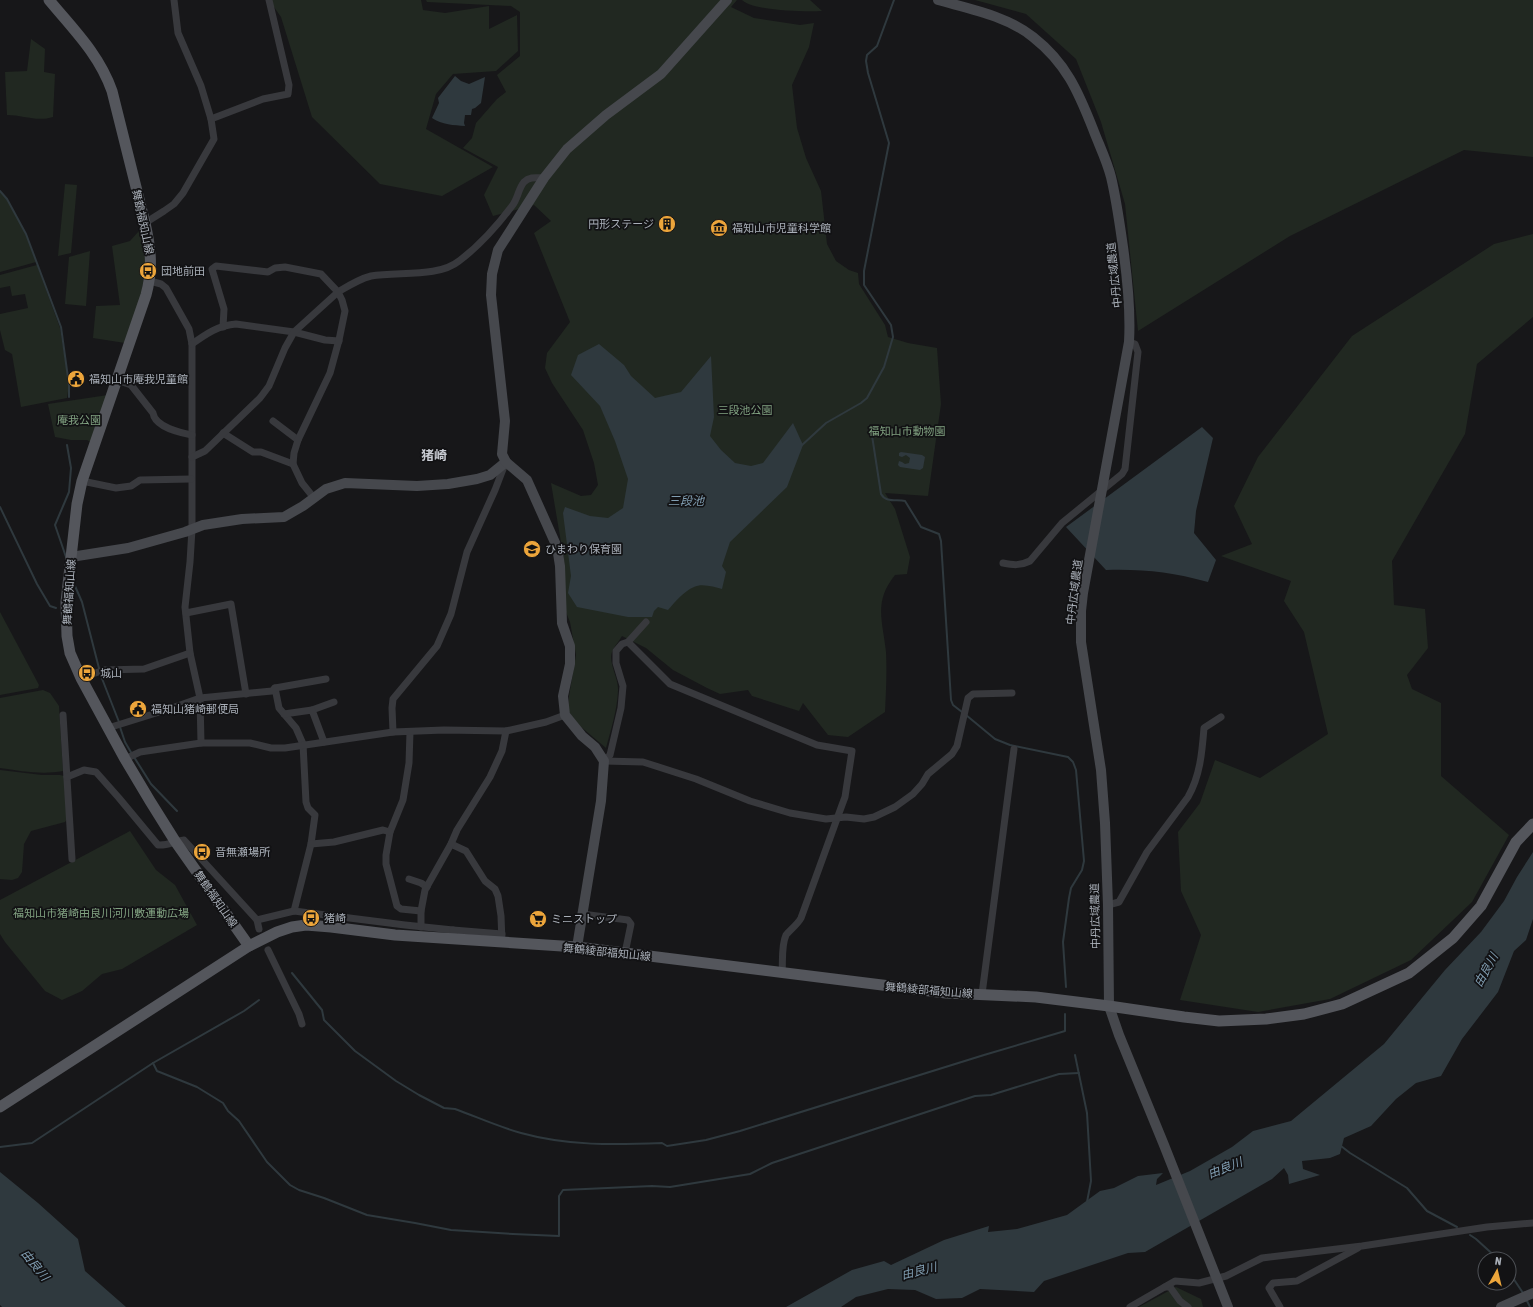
<svg xmlns="http://www.w3.org/2000/svg" width="1533" height="1307" font-family="'Asap Condensed','Noto Sans JP',sans-serif">
	<style>
		.green { fill: #212821 }
		.water { fill: #2f393e }
		.lines { fill: none; stroke-linecap: round; stroke-linejoin: round }
		.stream { stroke: #2f393e; stroke-width: 2 }
		.street { stroke: #38393d; stroke-width: 7 }
		.secondary { stroke: #46484d; stroke-width: 10 }
		.primary { stroke: #54565c; stroke-width: 11 }
		.labels { text-anchor: middle; stroke-width: 3.5; stroke-linejoin: round; paint-order: stroke }
		.street-label { font-size: 11px; fill: #a9afb8; stroke: #121214 }
		.poi-label { font-size: 11px; fill: #a9afb8; stroke: #121214; text-anchor: start }
		.park-label { font-size: 11px; fill: #81a281; stroke: #121214 }
		.water-label { font-size: 12px; font-style: italic; fill: #819eb2; stroke: #121214 }
		.quarter-label { font-size: 13px; font-weight: bold; fill: #cacdd4; stroke: #121214 }
	</style>
	<rect width="100%" height="100%" fill="#171719"/>
	<!-- green -->
	<g class="green">
		<polygon points="269,0 421,0 423,10 445,13 489,6 489,29 517,15 518,51 496,71 453,74 436,94 426,129 493,167 442,196 380,184 312,117 281,17"/>
		<path d="M426,0H737L731,7L754,18L800,25L814,23L809,47L792,85L797,128L806,158L821,191L827,244L836,261L849,270L858,273L859,284L885,325L888,337L908,343L937,348L941,404L928,496L885,493L895,509L910,557L907,574L895,575C873,602 883,622 886,652C887,672 886,692 885,712L848,737L828,735L803,703L799,711L752,696L748,690L720,694L707,688L673,670L646,648L622,636C619,641 614,647 612,652C608,663 619,678 618,691C617,711 611,729 606,748L580,726L568,711L569,696L576,655L570,622L564,607L565,566L551,483L581,496L591,495L598,485L594,463L583,430L552,383L545,368L547,353L570,322L534,233L551,221L534,205L493,216L484,195L498,167L463,148L472,138L476,123L497,99L506,92L497,75L520,56V12L511,6L427,2Z"/>
		<path d="M742,0H810L822,11C806,12 753,11 742,0Z"/>
		<polygon points="975,0 1533,0 1533,157 1464,150 1290,236 1138,331 1125,204 1101,122 1076,59 1026,14"/>
		<path d="M31,39L45,49L44,72L55,74L53,117C37,122 23,115 7,115L5,72L27,71Z"/>
		<polygon points="65,184 77,185 71,253 58,256"/>
		<path d="M0,191C18,212 27,237 36,262L0,272Z"/>
		<polygon points="139,231 142,231 146,255 142,293 125,343 93,338 96,306 120,305 112,246 130,241"/>
		<polygon points="1533,234 1533,317 1477,364 1465,434 1392,561 1394,605 1425,609 1428,648 1407,675 1412,689 1441,703 1441,776 1509,835 1472,902 1411,960 1330,999 1258,1012 1180,1000 1201,935 1181,891 1178,832 1200,803 1215,760 1260,778 1328,734 1304,632 1284,601 1291,581 1221,556 1252,544 1234,506 1258,457 1352,336 1494,244"/>
		<polygon points="90,251 86,306 65,304 69,257"/>
		<polygon points="37,265 60,328 69,385 67,398 21,407 12,354 5,350 0,330 0,314 28,308 25,294 12,296 10,286 0,288 0,275"/>
		<polygon points="108,395 93,443 87,440 71,440 55,437 48,404"/>
		<polygon points="0,612 39,685 38,688 0,695"/>
		<path d="M43,690L50,693L59,706L63,771C42,775 21,771 0,768V698Z"/>
		<polygon points="0,770 42,775 60,775 64,776 67,819 65,822 31,831 24,844 22,872 18,878 12,880 0,879"/>
		<polygon points="130,831 156,870 175,885 197,925 122,969 102,974 82,991 62,1000 45,991 5,942 0,934 0,900"/>
		<polygon points="1176,1287 1201,1299 1203,1307 1139,1307"/>
	</g>
	<!-- water -->
	<g class="water">
		<path d="M455,76L461,81L469,84L485,77L481,103L475,108L472,109L471,115H465L464,123L465,126C454,125 442,125 432,118L439,103L438,98Z"/>
		<path d="M599,344L624,365L631,376L655,398L681,392L711,356L714,417L710,436L721,450L735,463L751,466L763,463L793,423L803,445L787,487L730,542L722,566L726,572L722,589C714,587 702,583 694,587C684,591 675,602 668,610L658,607L654,611L652,617H628L577,607L568,593L571,576L563,513L565,507L590,516L608,518L623,508L628,479L615,441L600,406L571,375L578,355Z"/>
		<path d="M1202,427L1213,438L1196,511L1194,533L1216,560L1208,582C1171,572 1144,569 1106,570L1066,527Z"/>
		<polygon points="901,452 922,455 925,457 923,468 920,470 900,467 898,465 899,461 902,462 905,464 909,463 910,458 906,455 902,457 899,456 899,453"/>
		<polygon points="1533,852 1533,919 1526,940 1514,951 1498,992 1462,1039 1441,1076 1416,1083 1396,1099 1371,1126 1344,1138 1340,1154 1330,1158 1302,1161 1303,1169 1320,1175 1289,1184 1288,1175 1284,1168 1272,1179 1145,1252 1128,1253 1044,1281 1034,1292 980,1289 962,1298 936,1299 915,1290 888,1289 856,1297 841,1307 786,1307 852,1270 884,1261 891,1265 944,1240 989,1226 988,1232 1017,1229 1067,1215 1100,1191 1114,1188 1138,1176 1163,1173 1157,1179 1156,1185 1190,1171 1232,1147 1253,1131 1291,1121 1384,1044 1445,970 1481,932 1504,901 1517,877"/>
		<polygon points="0,1172 38,1203 78,1239 85,1271 126,1307 2,1307 0,1305"/>
	</g>
	<g class="lines">
		<!-- stream -->
		<g class="stream">
			<polyline points="0,191 7,199 26,234 61,327 69,385 69,397"/>
			<path d="M871,429L881,494C886,503 897,499 905,501L921,527L939,534L941,541L951,700L953,705L962,712"/>
			<polyline points="801,446 826,423 861,403 867,398 884,367 893,337 891,325 864,285 864,271 889,143 868,73 866,61 867,55 877,46 894,0"/>
			<polyline points="0,507 37,584 50,606 56,608"/>
			<polyline points="66,557 55,525 69,492 71,468 67,445"/>
			<polyline points="75,586 82,602 101,676 119,722"/>
			<polyline points="966,715 995,739 1010,745 1068,757 1073,762 1076,770 1084,861 1082,870 1071,888 1069,898 1063,942 1066,987"/>
			<polyline points="120,727 125,742 132,754"/>
			<polyline points="134,757 151,784 177,811"/>
			<path d="M292,973L322,1010L324,1020L355,1051L396,1081L419,1095L444,1108L455,1109C477,1117 499,1127 521,1133C568,1146 614,1145 662,1143L667,1146L706,1140L740,1131L984,1055L1065,1031V1014"/>
			<polyline points="1075,1055 1087,1113 1091,1181 1087,1202"/>
			<polyline points="153,1063 157,1071 197,1087 223,1103 228,1111 239,1121 267,1162 290,1185 299,1190 324,1198 367,1215 415,1223 451,1230 513,1234 559,1236 559,1196 563,1190 652,1186 670,1187 750,1174 772,1163 975,1096 991,1095 1059,1074 1079,1073"/>
			<polyline points="1341,1146 1350,1153 1407,1188 1427,1211 1457,1227"/>
			<polyline points="0,1147 32,1143 153,1063 244,1011 259,1000"/>
			<polyline points="1470,1235 1476,1239 1498,1259"/>
			<polyline points="1509,1272 1523,1293"/>
			<polyline points="1526,1299 1530,1307"/>
		</g>
		<!-- street -->
		<g class="street">
			<polyline points="211,119 263,99 288,94 289,85 269,0"/>
			<polyline points="145,223 164,211 174,204 183,193 214,139 211,119 201,86 178,33 174,0"/>
			<polyline points="150,281 161,284 166,288 189,329 192,344 192,529 190,562 185,607 190,653 200,698 201,743"/>
			<path d="M223,327L224,309L212,269L216,266L268,272L275,268L285,267L321,274L338,292C348,286 359,279 371,276C397,271 438,278 459,261C479,246 497,226 512,206C518,199 518,189 524,182C530,176 537,178 544,178"/>
			<path d="M192,344C206,334 219,325 236,324L294,332L325,340L339,341"/>
			<path d="M117,380L131,385L153,413C155,427 181,433 192,435"/>
			<polyline points="273,421 298,440"/>
			<polyline points="223,433 253,452 261,452 293,464"/>
			<polyline points="192,457 205,451 260,398 269,386 285,348 294,332 338,292 342,300 345,311 339,340 330,373 298,440 294,453 293,464 302,483 314,498"/>
			<polyline points="82,481 116,488 131,486 140,480 191,479"/>
			<path d="M1003,563C1013,565 1020,566 1030,561L1062,523L1122,474L1125,469L1138,352L1135,344L1129,342"/>
			<polyline points="186,613 231,604 246,694"/>
			<path d="M628,642L670,684L817,745L852,751L845,797L842,805L801,918C798,924 789,931 786,935C781,946 783,962 782,973"/>
			<polyline points="81,678 104,670 144,669 190,653"/>
			<polyline points="275,688 279,708 296,728 303,744 306,802 308,808 315,815 311,844 294,911"/>
			<polyline points="312,710 334,702"/>
			<polyline points="284,714 312,710 324,742"/>
			<polyline points="63,715 72,859"/>
			<polyline points="108,728 169,709 200,698 272,691 275,688 326,679"/>
			<polyline points="393,732 392,708 393,699 437,646 451,614 467,552 495,490 505,464"/>
			<polyline points="410,732 409,763 403,800 390,832 386,855 386,864 397,906 401,909 421,911"/>
			<polyline points="125,759 140,752 201,743 250,743 271,748 285,748 393,732 444,730 506,731"/>
			<polyline points="604,761 643,762 696,779 750,801 790,813 826,819 846,817 864,819 874,817 895,807 913,794 922,784 928,774 952,754 957,746 968,698 973,694 1012,693"/>
			<polyline points="604,761 610,755 621,708 623,686 616,663 616,651 622,644 628,642 646,622"/>
			<path d="M67,777L84,770L96,772L119,798L158,845C168,846 174,841 184,840L257,920L294,911L405,925L453,930L454,939"/>
			<polyline points="311,844 334,842 383,830 390,832"/>
			<polyline points="451,844 466,851 485,881 495,889 498,896 501,916 502,942"/>
			<polyline points="409,879 421,883 427,887"/>
			<path d="M1108,905L1119,902L1147,852L1188,797C1200,776 1202,753 1204,728L1221,717"/>
			<polyline points="582,914 628,920 631,924 625,953"/>
			<polyline points="257,920 259,929"/>
			<polyline points="421,927 421,911 425,890 451,844 457,830 490,777 502,751 506,731 546,722 565,715"/>
			<polyline points="453,930 502,934"/>
			<polyline points="268,950 299,1014 302,1024"/>
			<polyline points="982,994 1014,749"/>
			<polyline points="1165,1287 1170,1287 1180,1301 1188,1307"/>
			<polyline points="1130,1307 1175,1281 1199,1283 1226,1276 1262,1258 1362,1246 1487,1227 1533,1223"/>
			<polyline points="1280,1307 1269,1288 1273,1283 1297,1281 1358,1248"/>
		</g>
		<!-- secondary -->
		<g class="secondary">
			<path d="M938,0C970,9 1007,16 1033,37C1066,63 1078,91 1093,129C1099,145 1107,161 1111,177C1116,198 1119,219 1122,240C1127,274 1131,308 1129,342L1083,593L1081,611V642L1101,770L1105,823L1108,905L1109,1006L1119,1035L1164,1145L1228,1307"/>
			<polyline points="71,557 128,548 185,532 203,525 242,519 284,517 303,506 326,489 345,483 417,486 448,484 477,479 490,475 506,462"/>
			<polyline points="577,947 601,801 604,761 595,747 582,736 565,715 563,696 570,664 570,646 562,623 560,566 557,547 527,480 506,462 502,454 505,421 491,295 492,274 498,250 544,178 567,149 606,115 661,74 727,0"/>
			<polyline points="1501,1307 1533,1293"/>
		</g>
		<!-- primary -->
		<g class="primary">
			<path d="M49,0C73,29 99,54 112,91L145,223C151,249 153,269 146,295L82,481L77,504L66,602L67,636L70,653L81,678L125,759L150,801L175,841L249,946"/>
			<polyline points="0,1107 249,946 277,932 292,927 306,925 331,927 395,935 577,947 906,988 946,993 1036,997 1109,1006 1184,1017 1219,1021 1266,1019 1304,1014 1342,1004 1409,973 1453,938 1481,906 1516,842 1533,824"/>
		</g>
	</g>
	<!-- icons -->
	<defs>
		<symbol id="building-disc" viewBox="-11 -11 22 22"><circle r="9.5" fill="#eca53b" stroke="#121214"/><path d="M-4-6H4V6H1V3H-1V6H-4ZM-2.5-4.3h1.7v1.8h-1.7ZM.8-4.3h1.7v1.8H.8ZM-2.5-1h1.7V.8h-1.7ZM.8-1h1.7V.8H.8Z" fill="#111"/></symbol>
		<symbol id="museum-disc" viewBox="-11 -11 22 22"><circle r="9.5" fill="#eca53b" stroke="#121214"/><path d="M0-6L6-3V-2H-6V-3ZM-5-1h2V3h-2ZM-1-1h2V3h-2ZM3-1h2V3H3ZM-6 4H6V6H-6Z" fill="#111"/></symbol>
		<symbol id="bus-disc" viewBox="-11 -11 22 22"><circle r="9.5" fill="#eca53b" stroke="#121214"/><path d="M-5-6H5V4H4V6H2V4H-2V6H-4V4H-5ZM-3.5-4V0h7V-4ZM-3.5 1.2v1.5H-2V1.2ZM2 1.2v1.5H3.5V1.2Z" fill="#111"/></symbol>
		<symbol id="civic-disc" viewBox="-11 -11 22 22"><circle r="9.5" fill="#eca53b" stroke="#121214"/><path d="M-.6-6.5H3V-4.5H.6V-3L4-1V1h2V6H-6V1h2V-1L-.6-3ZM-1.2 2.5V6h2.4V2.5Z" fill="#111"/></symbol>
		<symbol id="school-disc" viewBox="-11 -11 22 22"><circle r="9.5" fill="#eca53b" stroke="#121214"/><path d="M0-5L7-2L0 1L-7-2ZM-4 1L0 2.5L4 1V4Q0 6-4 4Z" fill="#111"/></symbol>
		<symbol id="supermarket-disc" viewBox="-11 -11 22 22"><circle r="9.5" fill="#eca53b" stroke="#121214"/><path d="M-6-5.5h2.5l.6 2H6L4.5 2H-2.5L-4.4-4H-6ZM-1.5 3.2a1.3 1.3 0 1 0 .1 0ZM3 3.2a1.3 1.3 0 1 0 .1 0Z" fill="#111"/></symbol>
	</defs>
	<g fill-rule="evenodd">
		<use href="#building-disc" x="657" y="214" width="20" height="20"/>
		<use href="#museum-disc" x="709" y="218" width="20" height="20"/>
		<use href="#bus-disc" x="138" y="261" width="20" height="20"/>
		<use href="#civic-disc" x="66" y="369" width="20" height="20"/>
		<use href="#school-disc" x="522" y="539" width="20" height="20"/>
		<use href="#bus-disc" x="77" y="663" width="20" height="20"/>
		<use href="#civic-disc" x="128" y="699" width="20" height="20"/>
		<use href="#bus-disc" x="192" y="842" width="20" height="20"/>
		<use href="#bus-disc" x="301" y="908" width="20" height="20"/>
		<use href="#supermarket-disc" x="528" y="909" width="20" height="20"/>
	</g>
	<g class="labels">
		<!-- street labels -->
		<g class="street-label">
			<text transform="translate(143 222) rotate(78)" y="4">舞鶴福知山線</text>
			<text transform="translate(1114 275) rotate(-96)" y="4">中丹広域農道</text>
			<text transform="translate(69 592) rotate(-86)" y="4">舞鶴福知山線</text>
			<text transform="translate(1074 592) rotate(-83)" y="4">中丹広域農道</text>
			<text transform="translate(216 899) rotate(55)" y="4">舞鶴福知山線</text>
			<text transform="translate(1095 916) rotate(-91)" y="4">中丹広域農道</text>
			<text transform="translate(607 952) rotate(6)" y="4">舞鶴綾部福知山線</text>
			<text transform="translate(929 990) rotate(5)" y="4">舞鶴綾部福知山線</text>
		</g>
		<!-- poi labels -->
		<g class="poi-label">
			<text x="654" y="228" text-anchor="end">円形ステージ</text>
			<text x="732" y="232">福知山市児童科学館</text>
			<text x="161" y="275">団地前田</text>
			<text x="89" y="383">福知山市庵我児童館</text>
			<text x="545" y="553">ひまわり保育園</text>
			<text x="100" y="677">城山</text>
			<text x="151" y="713">福知山猪崎郵便局</text>
			<text x="215" y="856">音無瀬場所</text>
			<text x="324" y="922">猪崎</text>
			<text x="551" y="923">ミニストップ</text>
		</g>
		<!-- park labels -->
		<g class="park-label">
			<text x="745" y="414">三段池公園</text>
			<text x="79" y="424">庵我公園</text>
			<text x="907" y="435">福知山市動物園</text>
			<text x="101" y="917">福知山市猪崎由良川河川敷運動広場</text>
		</g>
		<!-- water labels -->
		<g class="water-label">
			<text x="686" y="505">三段池</text>
			<text transform="translate(1486 970) rotate(-61)" y="4">由良川</text>
			<text transform="translate(1225 1168) rotate(-21)" y="4">由良川</text>
			<text transform="translate(35 1265) rotate(51)" y="4">由良川</text>
			<text transform="translate(919 1271) rotate(-14)" y="4">由良川</text>
		</g>
		<!-- quarter labels -->
		<g class="quarter-label">
			<text x="434" y="460">猪崎</text>
		</g>
	</g>
	<!-- north arrow -->
	<g transform="translate(1497 1271) rotate(8)"><circle r="19" fill="#121214" stroke="#4e5156"/>
	<path d="M0-3L7 15L0 10L-7 15Z" fill="#eca53b"/>
	<text y="-6" font-size="11" font-weight="bold" text-anchor="middle" fill="#a9afb8">N</text>
	</g>
</svg>
